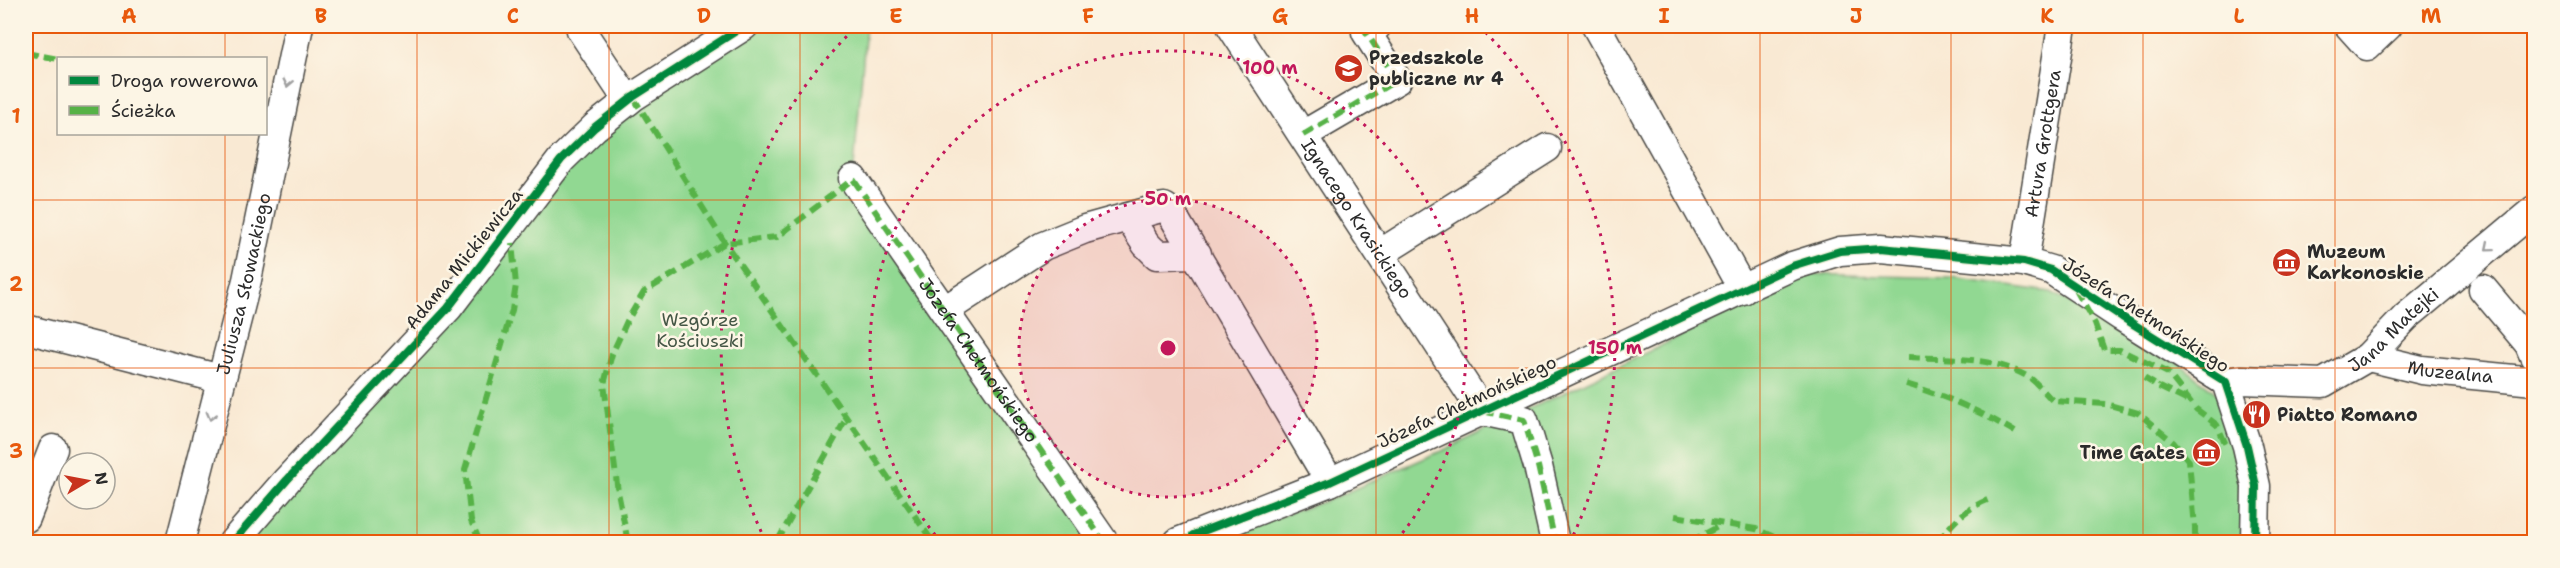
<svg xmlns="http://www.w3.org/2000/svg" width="2560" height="568" font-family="'Shantell Sans',sans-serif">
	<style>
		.green { fill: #91d892; stroke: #5e825e; stroke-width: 1.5 }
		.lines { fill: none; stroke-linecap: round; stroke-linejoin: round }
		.minor-casing { stroke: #4a4844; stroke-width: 31 }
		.minor { stroke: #fff; stroke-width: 28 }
		.quiet { stroke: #56b246; stroke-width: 6; stroke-dasharray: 12 6; stroke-linecap: butt }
		.cycleway-casing { stroke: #fcf5e5; stroke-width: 11 }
		.cycleway { stroke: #00873e; stroke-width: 8 }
		.oneway { stroke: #a0a0a0 }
		.grid { fill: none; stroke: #e8590c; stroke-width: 1.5; stroke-opacity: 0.55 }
		.ring { fill: none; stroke: #c2185b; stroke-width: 3; stroke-dasharray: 3 6 }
		.labels { text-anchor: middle; stroke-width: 5; stroke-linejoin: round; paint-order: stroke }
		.poi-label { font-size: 18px; font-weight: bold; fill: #2b2b2b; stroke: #fcf5e5; text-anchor: start }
		.street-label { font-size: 18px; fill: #2b2b2b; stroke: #fcf5e5 }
		.park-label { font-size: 18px; fill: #445645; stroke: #fcf5e5 }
		.centre { fill: #c2185b; stroke: #fcf5e5; stroke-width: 3 }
		.ring-label { font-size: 18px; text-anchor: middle; font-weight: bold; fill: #c2185b; stroke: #fcf5e5; stroke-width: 5; stroke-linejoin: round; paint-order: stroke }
		.neatline { fill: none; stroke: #e8590c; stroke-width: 2 }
		.grid-label { font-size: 20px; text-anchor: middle; font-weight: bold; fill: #e8590c }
	</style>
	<rect width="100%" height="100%" fill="#fcf5e5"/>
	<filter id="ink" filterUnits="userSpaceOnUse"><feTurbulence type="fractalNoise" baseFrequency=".0167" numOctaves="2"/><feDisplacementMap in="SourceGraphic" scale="12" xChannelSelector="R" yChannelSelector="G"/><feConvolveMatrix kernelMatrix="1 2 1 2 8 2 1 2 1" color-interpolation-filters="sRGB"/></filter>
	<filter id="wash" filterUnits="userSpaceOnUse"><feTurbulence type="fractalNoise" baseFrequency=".008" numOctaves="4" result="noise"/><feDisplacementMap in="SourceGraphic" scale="24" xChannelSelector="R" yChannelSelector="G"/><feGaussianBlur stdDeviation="1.35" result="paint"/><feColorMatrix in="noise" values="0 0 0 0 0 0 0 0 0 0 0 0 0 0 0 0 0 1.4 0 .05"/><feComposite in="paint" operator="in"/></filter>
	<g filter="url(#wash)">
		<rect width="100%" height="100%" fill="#f9e9d3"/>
		<!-- green -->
		<g class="green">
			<polygon points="744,26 866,26 853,179 1104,542 247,542 561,160"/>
			<polygon points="1809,274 1952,278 2051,292 2169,355 2221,397 2248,490 2245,542 1202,542 1329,500 1455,445"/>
		</g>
	</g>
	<g filter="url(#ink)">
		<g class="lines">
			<defs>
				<g id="minor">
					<polyline points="580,26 581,30 628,101"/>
					<path id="s1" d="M1231,26L1482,411"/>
					<polyline points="1596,26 1743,290"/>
					<polyline points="2349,26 2367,46 2388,26"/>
					<polyline points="1303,135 1397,80 1366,32 1377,26"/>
					<polyline points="853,179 1104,542"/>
					<polyline points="1129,218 1146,244 1157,255 1197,254"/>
					<polyline points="1381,253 1547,148"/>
					<path id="s2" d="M2024,262L2062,26"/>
					<polyline points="2483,289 2529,344 2534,356"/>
					<polyline points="945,310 1043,246 1085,229 1164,207 1170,211 1330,482"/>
					<polyline points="26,329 221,379"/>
					<path id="s3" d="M2368,357L2422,370L2534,381"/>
					<path id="s4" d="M2226,382L2242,380L2323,383L2368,357L2406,317L2534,210"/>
					<polyline points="1482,411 1524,420 1538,466 1555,542"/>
					<polyline points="26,518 53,449"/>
					<path id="s5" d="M180,542L247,280L299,26"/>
					<polyline points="233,542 287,480 448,308 561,160 595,127 633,97 744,26"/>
					<polyline points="1178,542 1330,482 1792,266 1840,251 1881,248 2024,262 2051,270 2122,317 2226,382 2247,446 2256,486 2255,542"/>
				</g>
			</defs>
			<!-- minor casing -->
			<use href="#minor" class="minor-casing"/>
			<!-- minor -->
			<use href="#minor" class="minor"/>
			<!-- quiet -->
			<g class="quiet">
				<polyline points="26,53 58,59"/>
				<polyline points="633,97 725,243 933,542"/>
				<polyline points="1303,135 1397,80 1366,32 1377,26"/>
				<polyline points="2076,290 2095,324 2104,350 2120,350 2168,373 2196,409 2217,425 2227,447"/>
				<path d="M1908,357C1949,359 1994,356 2030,378C2038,384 2046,394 2053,401L2106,404L2138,413L2173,442L2189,461L2195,527V542"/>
				<polyline points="2144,378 2159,387 2160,385"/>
				<path d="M1906,384C1945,396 1980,411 2015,432"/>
				<polyline points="2159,387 2186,400"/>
				<polyline points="1482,411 1524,420 1538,466 1555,542"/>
				<polyline points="1675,516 1756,529 1779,539"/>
				<polyline points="480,542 471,521 465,470 512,310 516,285 512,243"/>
				<path id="s6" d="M628,542L618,492L604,384L612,354L627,321L644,292L725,243L777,237L853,179L1104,542"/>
				<polyline points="777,542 847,417"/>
				<polyline points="1178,542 1193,535"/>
				<polyline points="1690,542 1721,525"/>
				<path d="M1938,542C1954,520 1967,507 1993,498"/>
			</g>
			<defs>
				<g id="cycleway">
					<polyline points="1193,535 1330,482 1792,266 1840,251 1881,248 2024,262 2051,270 2122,317 2226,382 2247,446 2256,486 2255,542"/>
					<polyline points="233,542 287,480 448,308 561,160 595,127 633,97 744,26"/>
				</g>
			</defs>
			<!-- cycleway casing -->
			<use href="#cycleway" class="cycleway-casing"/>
			<!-- cycleway -->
			<use href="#cycleway" class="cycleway"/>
		</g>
		<!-- one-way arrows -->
		<defs><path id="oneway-chevron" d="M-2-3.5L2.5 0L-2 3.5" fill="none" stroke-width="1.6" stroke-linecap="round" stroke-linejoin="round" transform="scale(1.5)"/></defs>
		<g class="oneway">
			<use href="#oneway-chevron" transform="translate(288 83) rotate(102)"/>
			<use href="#oneway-chevron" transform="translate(2489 247) rotate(140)"/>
			<use href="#oneway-chevron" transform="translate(211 416) rotate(105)"/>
		</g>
	</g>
	<!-- grid -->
	<path class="grid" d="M225,26V58M417,26V542M609,26V542M800,26V542M992,26V542M1184,26V542M1376,26V542M1568,26V542M1760,26V542M1951,26V542M2143,26V542M2335,26V542M225,134V542M26,200H2534M26,368H2534"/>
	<!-- distance rings -->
	<circle cx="1168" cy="348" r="149" fill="#c2185b" fill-opacity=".12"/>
	<g class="ring">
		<circle cx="1168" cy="348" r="149"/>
		<path d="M941 542A298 298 0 1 1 1395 542"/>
		<path d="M765 540A447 447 0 0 1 857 26M1479 26A447 447 0 0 1 1571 540"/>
	</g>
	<!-- icons -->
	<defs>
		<symbol id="school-disc" viewBox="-11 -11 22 22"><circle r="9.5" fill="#c8321e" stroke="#fcf5e5"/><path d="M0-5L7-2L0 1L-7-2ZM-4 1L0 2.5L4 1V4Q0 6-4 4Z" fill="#fff"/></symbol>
		<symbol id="museum-disc" viewBox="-11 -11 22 22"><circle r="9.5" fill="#c8321e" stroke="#fcf5e5"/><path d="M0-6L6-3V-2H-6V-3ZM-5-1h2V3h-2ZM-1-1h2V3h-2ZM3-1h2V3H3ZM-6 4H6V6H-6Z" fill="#fff"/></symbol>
		<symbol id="restaurant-disc" viewBox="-11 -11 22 22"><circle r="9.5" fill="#c8321e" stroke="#fcf5e5"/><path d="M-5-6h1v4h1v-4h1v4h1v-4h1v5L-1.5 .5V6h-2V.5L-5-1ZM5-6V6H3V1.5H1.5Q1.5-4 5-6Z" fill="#fff"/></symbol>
	</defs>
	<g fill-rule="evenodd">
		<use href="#school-disc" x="1332" y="52" width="33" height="33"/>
		<use href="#museum-disc" x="2270" y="246" width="33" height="33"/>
		<use href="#restaurant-disc" x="2240" y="398" width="33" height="33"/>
		<use href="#museum-disc" x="2190" y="436" width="33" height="33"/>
	</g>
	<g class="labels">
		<!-- poi labels -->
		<g class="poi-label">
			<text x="1369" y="64">Przedszkole<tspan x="1369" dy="21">publiczne nr 4</tspan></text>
			<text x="2307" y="258">Muzeum<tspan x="2307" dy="21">Karkonoskie</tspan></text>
			<text x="2277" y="421">Piatto Romano</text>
			<text x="2185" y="459" text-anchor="end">Time Gates</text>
		</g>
		<!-- street labels -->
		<g class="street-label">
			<text dy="6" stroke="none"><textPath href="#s2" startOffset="120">Artura Grottgera</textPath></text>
			<text dy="6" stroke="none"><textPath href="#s1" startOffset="230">Ignacego Krasickiego</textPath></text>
			<text transform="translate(464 259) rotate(-51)" y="6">Adama Mickiewicza</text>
			<text dy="6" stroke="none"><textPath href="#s5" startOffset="266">Juliusza Słowackiego</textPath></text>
			<text transform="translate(2146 315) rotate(33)" y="6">Józefa Chełmońskiego</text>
			<text dy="6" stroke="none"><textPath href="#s4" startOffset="186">Jana Matejki</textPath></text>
			<text dy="6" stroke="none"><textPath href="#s6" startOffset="724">Józefa Chełmońskiego</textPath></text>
			<text dy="6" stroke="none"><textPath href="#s3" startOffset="84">Muzealna</textPath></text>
			<text transform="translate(1467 402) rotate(-25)" y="6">Józefa Chełmońskiego</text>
		</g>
		<!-- park labels -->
		<g class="park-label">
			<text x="700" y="326">Wzgórze<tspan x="700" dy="21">Kościuszki</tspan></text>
		</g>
	</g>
	<circle cx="1168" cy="348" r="9" class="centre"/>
	<g class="ring-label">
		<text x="1270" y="74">100 m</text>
		<text x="1168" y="205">50 m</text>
		<text x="1615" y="354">150 m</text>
	</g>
	<!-- margin -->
	<rect width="2560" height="568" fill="none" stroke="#fcf5e5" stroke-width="66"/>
	<!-- legend -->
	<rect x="57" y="57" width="210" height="78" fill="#fcf5e5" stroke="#a8a49b" stroke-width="1.5"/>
	<rect x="69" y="76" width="30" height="9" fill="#00873e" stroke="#a8a49b" stroke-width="1.5"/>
	<text x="111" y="87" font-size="18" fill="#2b2b2b">Droga rowerowa</text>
	<rect x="69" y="106" width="30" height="9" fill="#56b246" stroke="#a8a49b" stroke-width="1.5"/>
	<text x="111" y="117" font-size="18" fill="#2b2b2b">Ścieżka</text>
	<!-- north arrow -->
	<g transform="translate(87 481) rotate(80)"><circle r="28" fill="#fcf5e5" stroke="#a8a49b" stroke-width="1.5"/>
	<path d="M0-4.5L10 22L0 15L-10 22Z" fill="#c8321e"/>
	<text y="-9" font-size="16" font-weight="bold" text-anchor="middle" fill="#2b2b2b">N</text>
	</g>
	<rect x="33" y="33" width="2494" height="502" class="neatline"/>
	<g class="grid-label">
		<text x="129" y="23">A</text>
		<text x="321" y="23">B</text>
		<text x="513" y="23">C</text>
		<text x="704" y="23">D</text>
		<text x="896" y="23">E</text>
		<text x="1088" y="23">F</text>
		<text x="1280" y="23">G</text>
		<text x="1472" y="23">H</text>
		<text x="1664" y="23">I</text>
		<text x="1856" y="23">J</text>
		<text x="2047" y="23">K</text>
		<text x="2239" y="23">L</text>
		<text x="2431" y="23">M</text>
		<text x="16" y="123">1</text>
		<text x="16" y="291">2</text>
		<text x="16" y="458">3</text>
	</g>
</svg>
